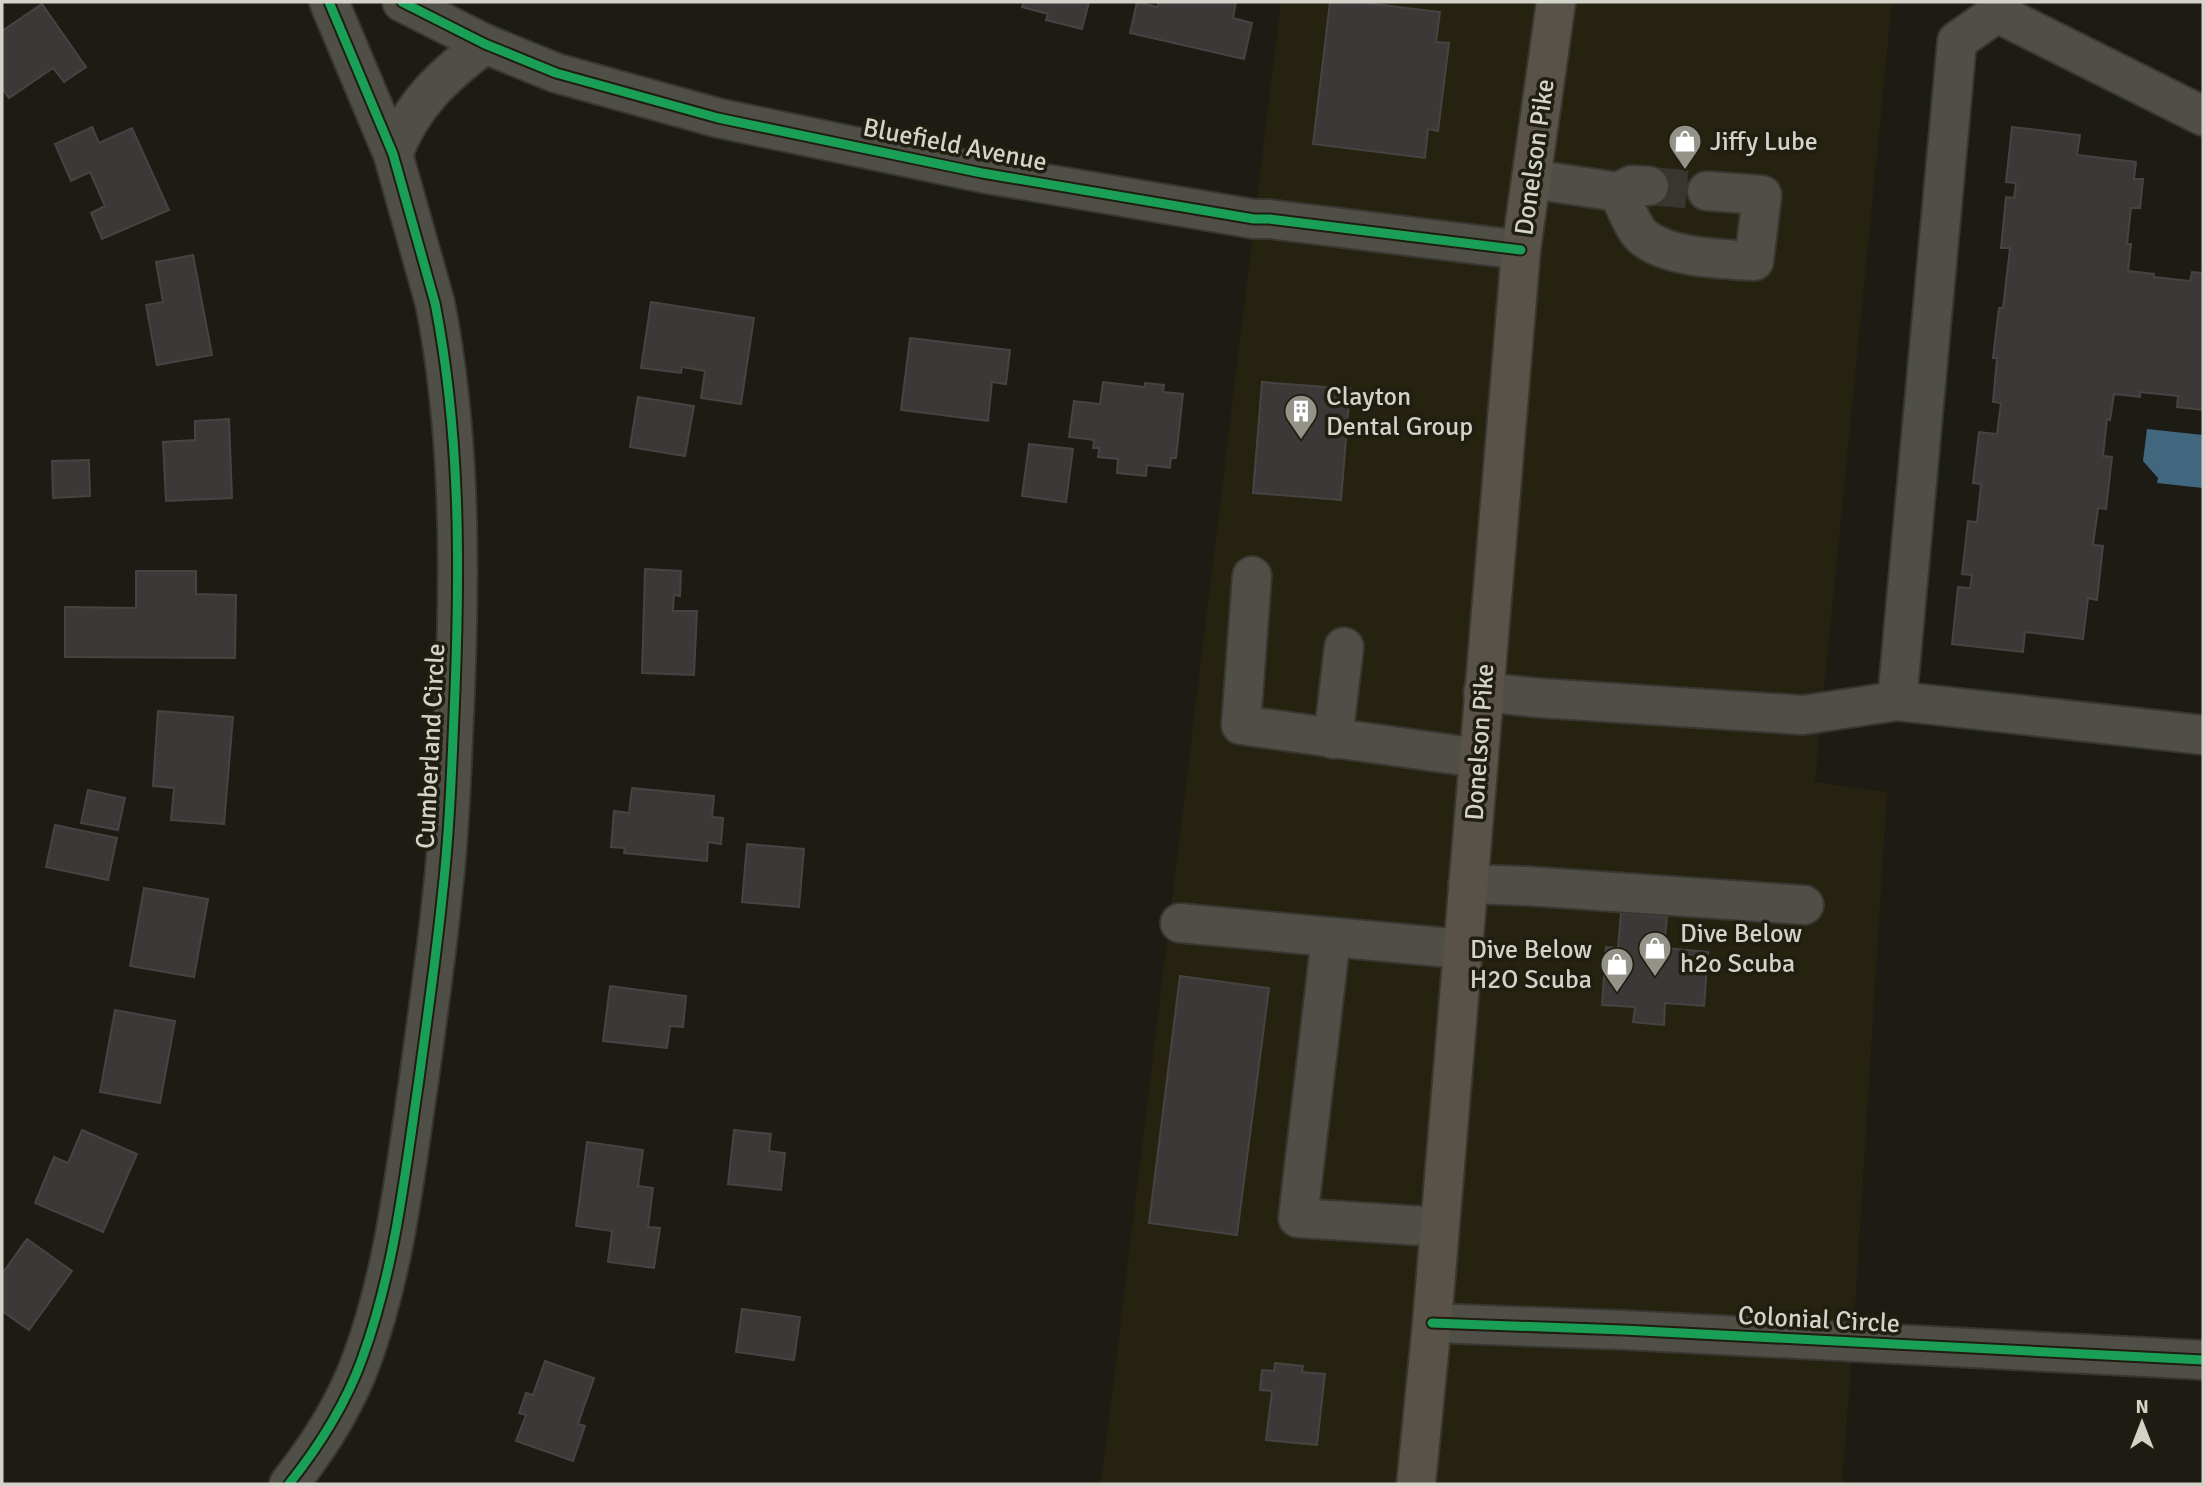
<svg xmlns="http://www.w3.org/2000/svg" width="2205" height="1486" font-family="Signika,sans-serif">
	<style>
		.built { fill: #262210 }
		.water { fill: #41677f }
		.building { fill: #3b3937; stroke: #464442; stroke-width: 2 }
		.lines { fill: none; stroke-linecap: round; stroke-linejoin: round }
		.minor-tunnel { stroke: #38372f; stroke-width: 38; stroke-dasharray: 38 19; stroke-linecap: butt }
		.minor-casing { stroke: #373631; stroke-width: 42 }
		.major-casing { stroke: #373631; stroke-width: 42 }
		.minor { stroke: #4f4f48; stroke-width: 38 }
		.major { stroke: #585249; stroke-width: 38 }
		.cycleway-casing { stroke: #201e10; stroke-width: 13 }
		.cycleway { stroke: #1a9f57; stroke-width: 9 }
		.labels { text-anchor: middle; stroke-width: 7; stroke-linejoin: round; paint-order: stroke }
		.poi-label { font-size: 26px; fill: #d4d3ca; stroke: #201e10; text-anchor: start }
		.street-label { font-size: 26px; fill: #d4d3ca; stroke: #201e10 }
	</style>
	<rect width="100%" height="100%" fill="#1c1b14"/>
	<!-- built -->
	<polygon class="built" points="1281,2 1892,2 1815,782 1887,792 1853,1342 1842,1484 1101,1484"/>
	<!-- water -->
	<polygon class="water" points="2147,429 2203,435 2203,488 2157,483 2158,478 2143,461"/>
	<!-- building -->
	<g class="building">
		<polygon points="1024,2 1089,2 1082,29 1046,20 1048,14 1022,7"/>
		<polygon points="1137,2 1157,7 1159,2 1236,2 1233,18 1252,23 1244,59 1130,33"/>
		<polygon points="1330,2 1358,2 1440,12 1436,42 1449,43 1438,131 1428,129 1425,158 1313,144"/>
		<polygon points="42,4 86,67 64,82 53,68 9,98 2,88 2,31"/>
		<polygon points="92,127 99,143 132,128 169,210 102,239 91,213 105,206 90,172 71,181 55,144"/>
		<polygon points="2012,127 2080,135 2077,155 2136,162 2134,179 2143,179 2140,208 2131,208 2127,244 2131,244 2128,271 2154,274 2154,277 2190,281 2192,272 2203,273 2203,410 2177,407 2178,396 2140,392 2140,397 2114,394 2110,420 2107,419 2103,456 2112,457 2106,509 2098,508 2093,545 2103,546 2097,600 2088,598 2083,639 2025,632 2023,652 1952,644 1958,587 1970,588 1972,575 1962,574 1968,521 1977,522 1981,484 1973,483 1979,432 1997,434 2001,403 1993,402 1997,358 1993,358 1999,308 2003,308 2010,248 2001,248 2006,197 2014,198 2016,183 2006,182"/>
		<polygon points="193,255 212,355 157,365 146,305 163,302 156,262"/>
		<polygon points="651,302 754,318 741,404 701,398 705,371 682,367 681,373 641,368"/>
		<polygon points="910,338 1010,350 1006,384 992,382 988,421 901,410"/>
		<polygon points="1103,382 1145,387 1145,383 1164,385 1163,392 1183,394 1176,458 1171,458 1170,468 1147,465 1146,476 1117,473 1118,459 1098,457 1099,448 1093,448 1094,440 1069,437 1074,401 1100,404"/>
		<polygon points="1262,382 1350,389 1341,500 1253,493"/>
		<polygon points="638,397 694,406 685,456 630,447"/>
		<polygon points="229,419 232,498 166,501 163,442 195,440 195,421"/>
		<polygon points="1029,444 1073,449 1066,502 1022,496"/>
		<polygon points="89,460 90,496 53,498 52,461"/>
		<polygon points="645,569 681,571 680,596 674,595 673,611 697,611 694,675 642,673"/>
		<polygon points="136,571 196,571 196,594 236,595 235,658 65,657 65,607 136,608"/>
		<polygon points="158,711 233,717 224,824 171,820 174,788 153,786"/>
		<polygon points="632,788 714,796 712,817 723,818 721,844 708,842 707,861 624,853 625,848 611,847 614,811 629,813"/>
		<polygon points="88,790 125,798 118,830 81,823"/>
		<polygon points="55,825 117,838 108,880 46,867"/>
		<polygon points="747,844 804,849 799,907 742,902"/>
		<polygon points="144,888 208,899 194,977 130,966"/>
		<polygon points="1621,913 1667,917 1664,948 1708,952 1704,1006 1665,1003 1664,1025 1633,1022 1635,1007 1602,1005 1606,947 1618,948"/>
		<polygon points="1180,976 1269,988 1237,1235 1149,1223"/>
		<polygon points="610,986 686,996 683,1027 670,1026 667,1048 603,1041"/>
		<polygon points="115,1010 175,1021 160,1103 100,1092"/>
		<polygon points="82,1130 137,1154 103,1232 35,1203 54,1157 68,1163"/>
		<polygon points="734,1130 771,1134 769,1151 785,1153 781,1190 728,1184"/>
		<polygon points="587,1142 643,1150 638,1186 653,1188 648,1227 660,1228 654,1268 608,1262 612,1231 576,1226"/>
		<polygon points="27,1239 72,1271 29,1330 2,1311 2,1274"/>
		<polygon points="742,1309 800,1317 794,1360 736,1352"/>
		<polygon points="545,1361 594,1378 578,1424 585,1426 573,1461 516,1441 526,1415 519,1413 526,1393 533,1395"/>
		<polygon points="1275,1363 1303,1366 1302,1372 1325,1374 1317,1445 1266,1440 1272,1391 1260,1390 1262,1370 1274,1371"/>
	</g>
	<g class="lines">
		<!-- minor-tunnel -->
		<polyline class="minor-tunnel" points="1649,186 1707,191"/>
		<defs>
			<g id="minor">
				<polyline points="402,2 485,44 556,73 718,118 982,173 1254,219 1269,219 1521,250"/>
				<path d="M393,154C412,104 443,76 485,44"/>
				<polyline points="1531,179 1618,192"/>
				<path d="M1649,186L1632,185L1618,192C1624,203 1633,228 1642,236C1666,258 1722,259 1754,261L1762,195L1707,191"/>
				<polyline points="1252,576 1241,725 1478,758"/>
				<polyline points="1483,692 1540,698 1803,715 1897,701 2203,735"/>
				<polyline points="1897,701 1957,41 1997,13 2203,116"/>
				<polyline points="1333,739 1344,647"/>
				<polyline points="1468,884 1527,886 1804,905"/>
				<polyline points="1180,923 1462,949"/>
				<polyline points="1331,937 1298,1218 1439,1227"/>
				<polyline points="1432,1323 1623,1330 2203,1360"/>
				<path d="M289,1484C320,1445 345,1406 362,1359C395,1269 405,1173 419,1079C427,1019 436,958 442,898C450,829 452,760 455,691C460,562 460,430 435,303L393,154L329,2"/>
			</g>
			<polyline id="major" points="1416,1484 1432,1323 1521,250 1556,2"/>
		</defs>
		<!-- minor casing -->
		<use href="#minor" class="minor-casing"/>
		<!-- major casing -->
		<use href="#major" class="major-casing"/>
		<!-- minor -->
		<use href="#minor" class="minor"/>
		<!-- major -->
		<use href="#major" class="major"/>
		<defs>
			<g id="cycleway">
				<polyline points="402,2 485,44 556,73 718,118 982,173 1254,219 1269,219 1521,250"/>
				<polyline points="1432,1323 1623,1330 2203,1360"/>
				<path d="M289,1484C320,1445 345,1406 362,1359C395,1269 405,1173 419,1079C427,1019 436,958 442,898C450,829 452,760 455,691C460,562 460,430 435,303L393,154L329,2"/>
			</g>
		</defs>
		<!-- cycleway casing -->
		<use href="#cycleway" class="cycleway-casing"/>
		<!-- cycleway -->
		<use href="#cycleway" class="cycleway"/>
	</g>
	<!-- icons -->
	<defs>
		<symbol id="shop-pin" viewBox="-11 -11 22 30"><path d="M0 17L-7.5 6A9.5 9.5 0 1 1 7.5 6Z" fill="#94938a" stroke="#201e10"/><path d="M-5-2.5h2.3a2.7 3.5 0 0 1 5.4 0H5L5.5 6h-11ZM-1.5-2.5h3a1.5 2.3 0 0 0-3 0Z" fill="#fff"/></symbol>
		<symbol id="building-pin" viewBox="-11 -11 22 30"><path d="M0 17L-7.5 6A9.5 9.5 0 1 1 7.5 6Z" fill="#94938a" stroke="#201e10"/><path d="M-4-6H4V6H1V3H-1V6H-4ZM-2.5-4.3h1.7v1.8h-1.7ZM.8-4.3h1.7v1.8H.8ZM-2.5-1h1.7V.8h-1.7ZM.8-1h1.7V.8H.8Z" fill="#fff"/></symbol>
	</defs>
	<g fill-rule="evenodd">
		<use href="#shop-pin" x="1666" y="122" width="38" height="52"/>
		<use href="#building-pin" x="1282" y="392" width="38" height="52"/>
		<use href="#shop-pin" x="1636" y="929" width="38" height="52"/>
		<use href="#shop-pin" x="1598" y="945" width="38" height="52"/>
	</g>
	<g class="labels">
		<!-- poi labels -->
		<g class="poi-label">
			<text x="1710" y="150">Jiffy Lube</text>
			<text x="1326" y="405">Clayton<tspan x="1326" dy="30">Dental Group</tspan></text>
			<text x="1680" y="942">Dive Below<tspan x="1680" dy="30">h2o Scuba</tspan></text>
			<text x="1592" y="958" text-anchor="end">Dive Below<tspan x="1592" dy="30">H2O Scuba</tspan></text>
		</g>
		<!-- street labels -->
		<g class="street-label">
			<text transform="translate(955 144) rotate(11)" y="9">Bluefield Avenue</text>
			<text transform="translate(1534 157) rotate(-82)" y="9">Donelson Pike</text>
			<text transform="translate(1479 742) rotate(-86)" y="9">Donelson Pike</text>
			<text transform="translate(430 746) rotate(-87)" y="9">Cumberland Circle</text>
			<text transform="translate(1819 1319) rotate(3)" y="9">Colonial Circle</text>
		</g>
	</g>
	<!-- border -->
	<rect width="2205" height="1486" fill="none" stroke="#d4d3ca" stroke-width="7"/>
	<!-- north arrow -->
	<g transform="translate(2142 1423)" stroke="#201e10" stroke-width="5" paint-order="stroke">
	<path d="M0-5L12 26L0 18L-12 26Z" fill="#d4d3ca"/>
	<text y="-10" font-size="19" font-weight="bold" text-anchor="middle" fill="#d4d3ca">N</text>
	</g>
</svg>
